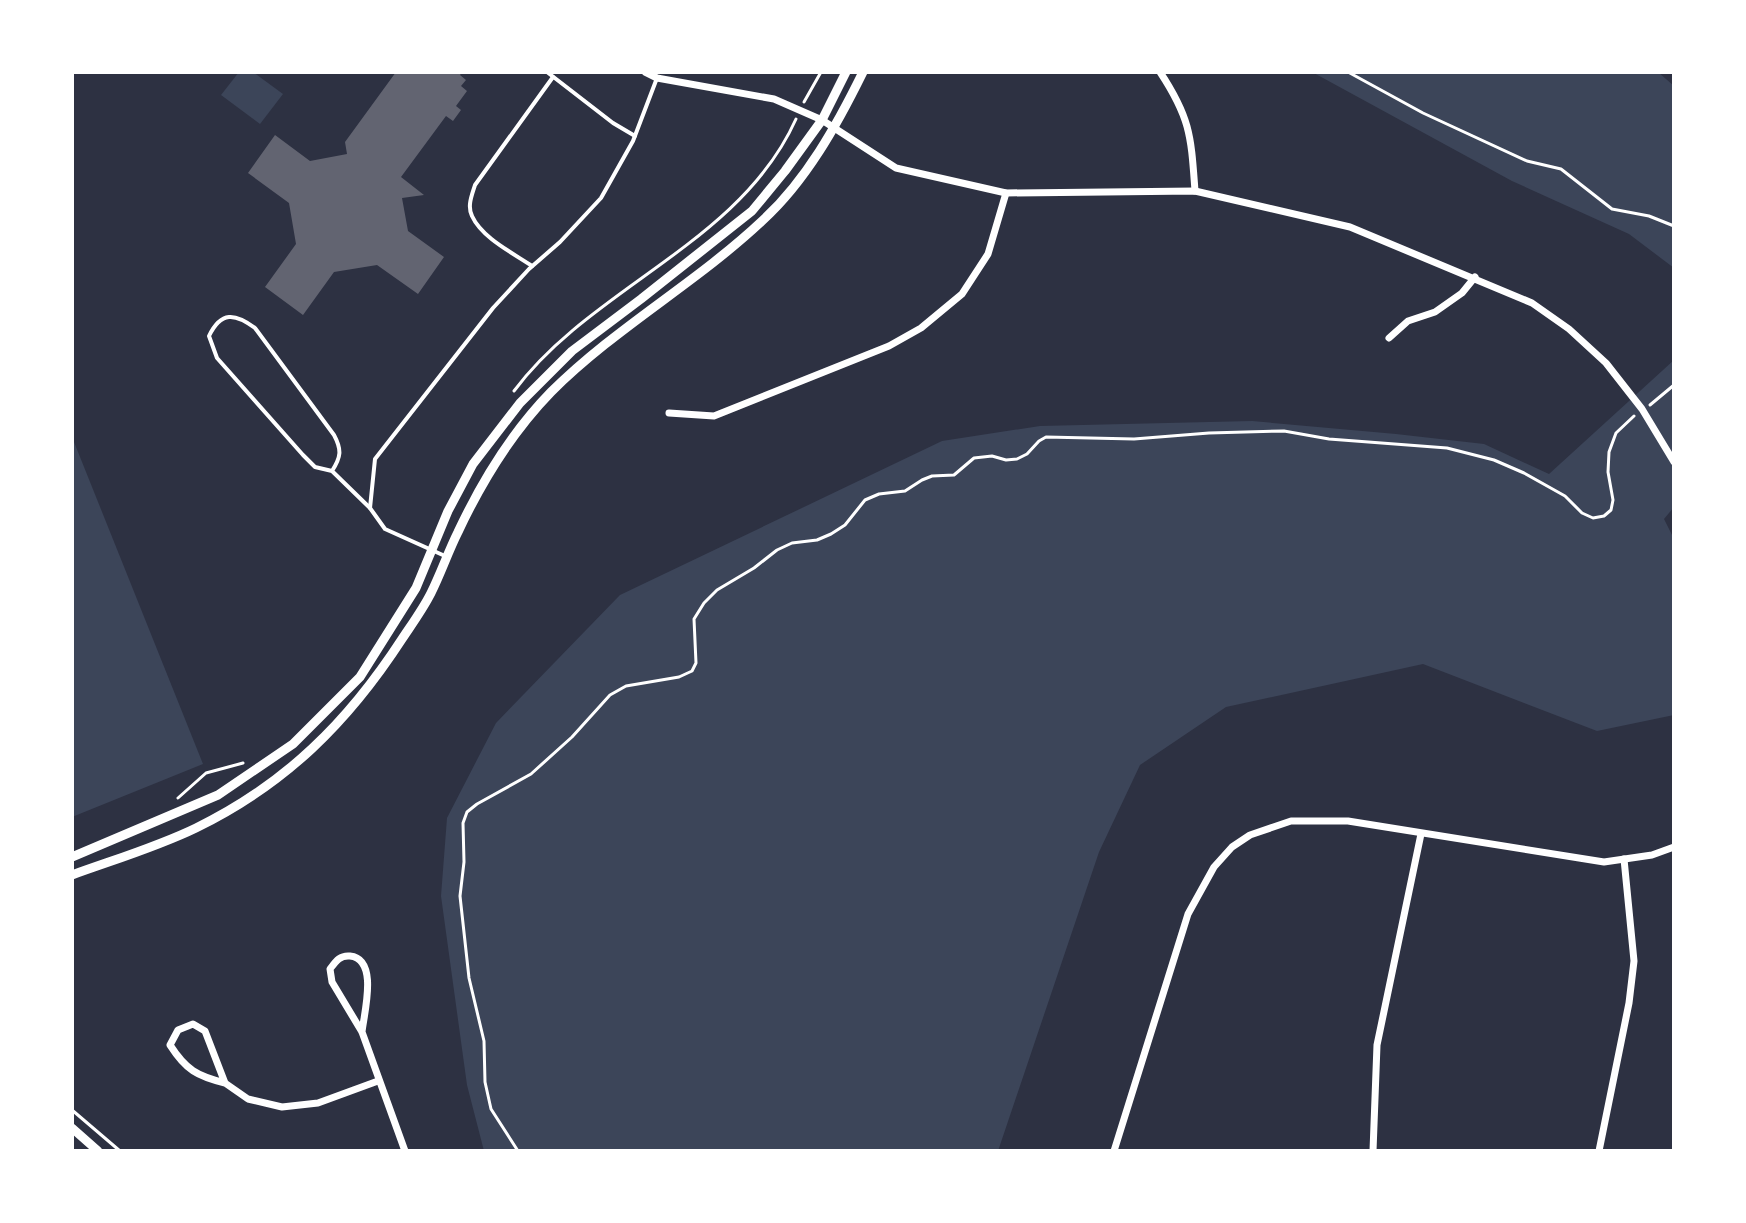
<svg xmlns="http://www.w3.org/2000/svg" width="1746" height="1223" font-family="'Work Sans',sans-serif">
	<style>
		.green { fill: #3c4559 }
		.building { fill: #626471 }
		.lines { fill: none; stroke-linecap: round; stroke-linejoin: round }
		.path { stroke: #fff; stroke-width: 3 }
		.service { stroke: #fff; stroke-width: 4 }
		.minor { stroke: #fff; stroke-width: 7 }
		.tertiary { stroke: #fff; stroke-width: 9 }
	</style>
	<rect width="100%" height="100%" fill="#2d3142"/>
	<!-- green -->
	<g class="green">
		<polygon points="239,72 253,72 283,94 260,124 221,95"/>
		<polygon points="1312,72 1658,72 1674,86 1674,268 1629,234 1512,181"/>
		<polygon points="1674,360 1674,507 1664,519 1674,539 1674,715 1597,731 1423,664 1226,707 1140,765 1099,852 998,1151 484,1151 467,1085 441,896 447,818 496,723 620,595 942,441 1040,426 1252,421 1396,434 1484,444 1549,474"/>
		<polygon points="72,437 203,764 72,817"/>
	</g>
	<!-- building -->
	<polygon class="building" points="396,72 462,72 460,75 466,80 461,86 467,91 456,106 461,110 453,121 446,116 401,177 424,195 402,198 408,231 444,257 418,294 377,265 334,272 303,315 265,287 296,244 289,203 248,173 275,135 310,161 347,154 345,142"/>
	<g class="lines">
		<!-- path -->
		<g class="path">
			<polyline points="1348,72 1423,113 1527,161 1561,169 1612,209 1649,216 1674,226"/>
			<polyline points="804,102 821,72"/>
			<path d="M514,391C592,286 740,244 796,119"/>
			<polyline points="1650,405 1674,385"/>
			<polyline points="178,798 206,773 243,763"/>
			<polyline points="72,1110 120,1151"/>
			<polyline points="518,1151 491,1109 485,1082 484,1041 469,978 460,896 464,862 463,823 467,812 477,804 531,774 572,737 610,695 626,686 679,677 692,671 696,663 694,619 704,603 717,590 754,568 777,550 792,543 817,540 831,534 845,525 865,500 879,494 905,491 922,480 932,476 954,475 974,458 992,456 1006,460 1017,459 1027,454 1039,441 1046,437 1134,439 1209,433 1284,431 1329,439 1447,448 1494,460 1524,473 1565,496 1582,513 1593,518 1604,516 1611,510 1613,500 1608,472 1609,452 1616,433 1634,416"/>
		</g>
		<!-- service -->
		<g class="service">
			<polyline points="547,72 613,123 635,136"/>
			<path d="M532,266C513,253 482,238 472,216C467,206 472,195 475,185L553,77"/>
			<path d="M332,471C341,457 342,450 334,435L255,328C235,313 221,311 209,336L217,358L303,455L315,467L332,471L370,508"/>
			<polyline points="445,556 385,529 370,508 375,459 493,308 529,269 560,242 601,198 633,141 657,78"/>
		</g>
		<!-- minor -->
		<g class="minor">
			<polyline points="645,72 657,78 774,99 822,120 896,168 1006,193 1195,191 1350,227 1532,303 1569,329 1606,363 1642,409 1674,462"/>
			<path d="M1160,72C1191,119 1191,137 1195,191"/>
			<polyline points="1389,338 1408,321 1435,312 1462,293 1475,277"/>
			<polyline points="669,413 714,416 889,346 921,328 962,294 988,254 1006,193"/>
			<path d="M362,1032C364,1013 379,959 350,956C340,955 336,961 330,969L332,982L362,1032L405,1151"/>
			<path d="M225,1083C197,1076 186,1070 170,1045L178,1030L193,1024L205,1031L225,1083L248,1099L282,1107L318,1103L378,1081"/>
			<polyline points="1114,1151 1188,914 1214,867 1232,847 1250,835 1291,821 1348,821 1604,862 1652,855 1674,847"/>
			<polyline points="1373,1151 1377,1045 1421,834"/>
			<polyline points="1599,1151 1629,1003 1634,961 1624,859"/>
		</g>
		<!-- tertiary -->
		<g class="tertiary">
			<polyline points="72,857 218,795 293,744 360,677 416,588 448,511 473,464 520,403 572,351 641,299 752,211 785,171 822,120 846,72"/>
			<path d="M72,875C113,860 157,847 196,828C286,784 348,722 402,639C412,624 423,609 431,593C441,573 448,552 458,532C481,483 513,431 551,392C615,328 696,283 762,221C806,181 837,125 863,72"/>
			<polyline points="72,1128 98,1151"/>
		</g>
	</g>
	<!-- border -->
	<rect width="1746" height="1223" fill="none" stroke="#ffffff" stroke-width="148"/>
</svg>
